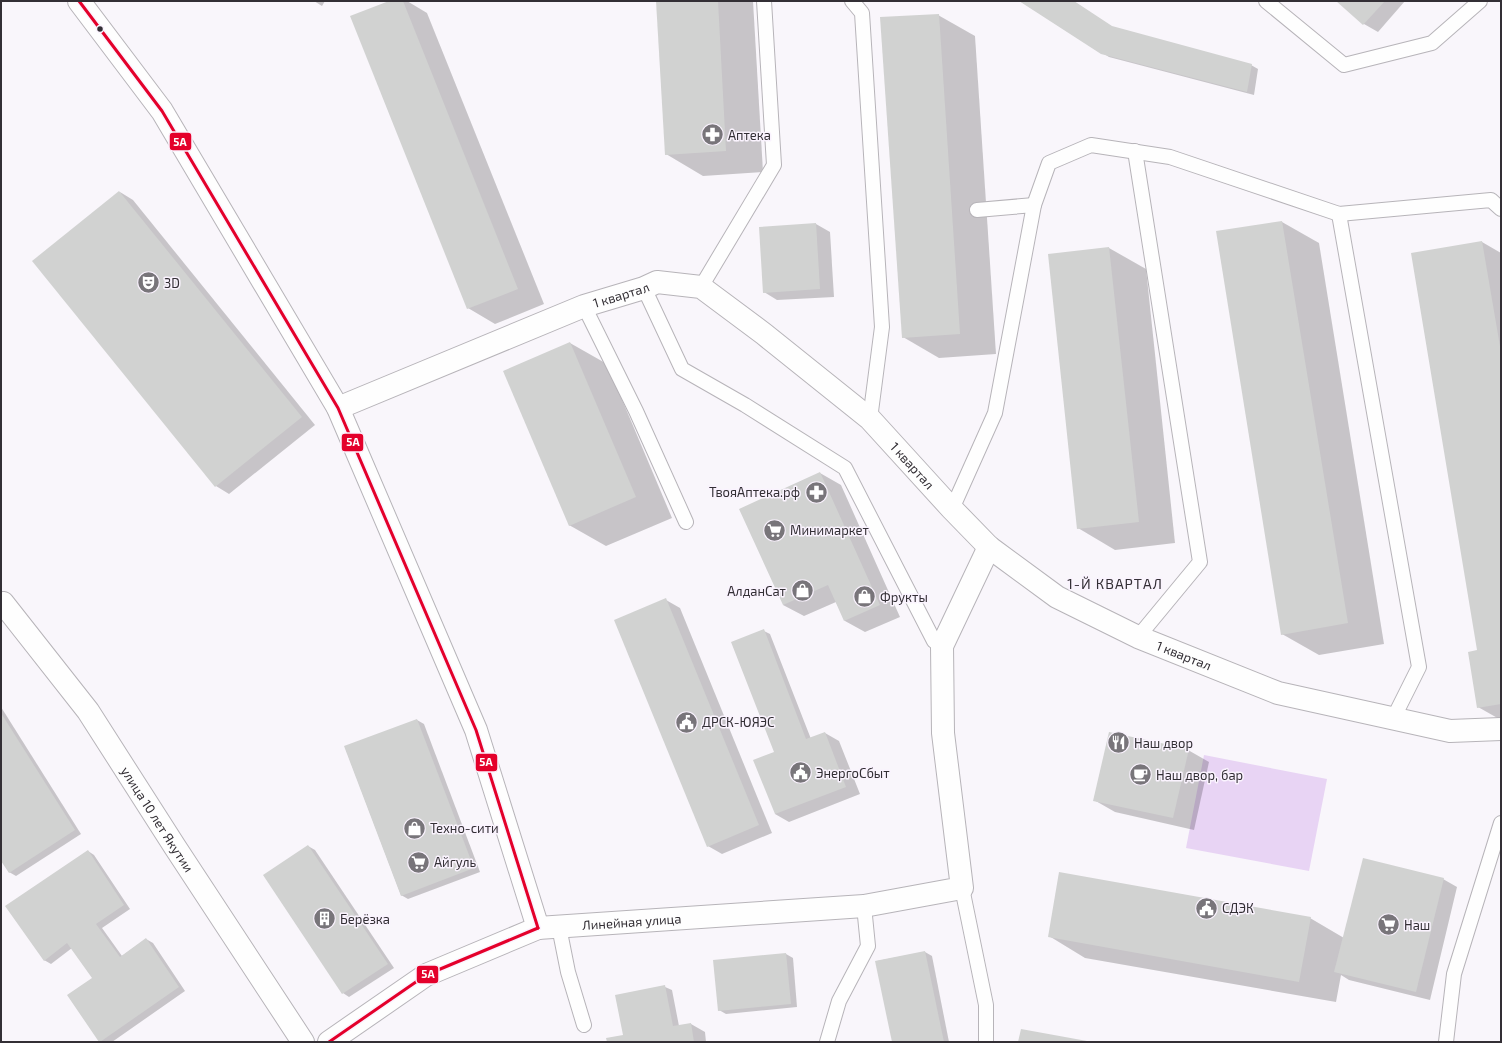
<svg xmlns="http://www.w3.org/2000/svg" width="1502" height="1043" font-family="'Exo 2',sans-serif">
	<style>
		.green { fill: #e8d4f4 }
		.shadow { fill: #0003 }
		.building { fill: #d1d2d1 }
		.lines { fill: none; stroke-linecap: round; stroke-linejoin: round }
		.lane-casing { stroke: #b7b4b9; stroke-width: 16 }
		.street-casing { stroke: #b7b4b9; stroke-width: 24 }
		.secondary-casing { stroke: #b7b4b9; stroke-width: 24 }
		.lane { stroke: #fefefe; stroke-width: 14 }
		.street { stroke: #fefefe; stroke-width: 22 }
		.secondary { stroke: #fefefe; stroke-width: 22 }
		.bus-1-casing { stroke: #faf3fe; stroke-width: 6 }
		.bus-1 { stroke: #e4002b; stroke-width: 3 }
		.bus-dot { fill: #332f35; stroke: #faf3fe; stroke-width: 1.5 }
		.labels { text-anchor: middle; stroke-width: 3; stroke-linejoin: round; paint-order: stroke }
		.poi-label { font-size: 13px; fill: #332f35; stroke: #faf3fe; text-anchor: start }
		.street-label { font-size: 13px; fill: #332f35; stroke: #faf3fe }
		.neighbourhood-label { font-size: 14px; letter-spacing: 1px; fill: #332f35; stroke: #faf3fe }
		.line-badge { stroke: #faf3fe; stroke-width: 1.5 }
		.badge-label { font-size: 11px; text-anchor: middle; font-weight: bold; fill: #fff }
	</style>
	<rect width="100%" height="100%" fill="#f9f6fb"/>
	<!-- green -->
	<polygon class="green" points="1204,755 1327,779 1309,871 1186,848"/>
	<!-- shadow -->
	<g class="shadow">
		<polygon points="314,1 325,1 322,6"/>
		<polygon points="391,1 407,1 427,13 544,304 495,324 468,308"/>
		<polygon points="657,1 753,1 763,172 703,176 666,154"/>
		<polygon points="1020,1 1073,1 1113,28 1251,65 1258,69 1254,95 1109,57"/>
		<polygon points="1338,1 1405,1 1378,32 1364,24"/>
		<polygon points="938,15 975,36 996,354 939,358 903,337"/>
		<polygon points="120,192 133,200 315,425 229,494 216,486"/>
		<polygon points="1282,222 1319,243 1384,644 1319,655 1282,634 1217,232"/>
		<polygon points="816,224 830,232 834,297 777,300 764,292"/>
		<polygon points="1482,242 1501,253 1501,720 1478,707 1479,651 1412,254"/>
		<polygon points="1109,248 1146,269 1175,543 1115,550 1078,528"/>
		<polygon points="570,343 607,364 672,518 606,546 569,525"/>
		<polygon points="820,473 841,485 900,617 865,632 845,621 836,602 804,616 783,605"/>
		<polygon points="666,600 680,608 772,833 722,854 708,846"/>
		<polygon points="764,631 770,634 811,739 825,733 839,741 860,794 789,822 775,814 775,752"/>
		<polygon points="1,707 81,834 16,876 9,872 1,859"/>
		<polygon points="417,720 424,724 480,872 408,899 401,895 345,747"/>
		<polygon points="1188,750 1209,762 1194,830 1115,812 1094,800"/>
		<polygon points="308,846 315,850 394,968 349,997 343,993"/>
		<polygon points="88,851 94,855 130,909 102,928 122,956 146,939 153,943 185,991 112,1042 100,1042 93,978 72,948 51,964 44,960"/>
		<polygon points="1443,879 1457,887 1430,1000 1349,980 1341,975 1336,1002 1085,958 1049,936 1310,918 1344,938"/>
		<polygon points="925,952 932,956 949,1042 893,1042 877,961"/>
		<polygon points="786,954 793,958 797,1007 726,1014 719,1010"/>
		<polygon points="665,987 672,990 679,1026 691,1024 705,1032 706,1042 608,1042 626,1035"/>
	</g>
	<!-- building -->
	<g class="building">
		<polygon points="389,1 403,1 518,289 467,309 350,16"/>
		<polygon points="656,1 718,1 726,151 665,155"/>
		<polygon points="1019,1 1074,1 1112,26 1252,64 1247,92 1101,54"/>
		<polygon points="1336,1 1385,1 1363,25"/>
		<polygon points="939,14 960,334 902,338 880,17"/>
		<polygon points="119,191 302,417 215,487 32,261"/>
		<polygon points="1282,221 1348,623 1281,635 1216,231"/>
		<polygon points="816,223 820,289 763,293 759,227"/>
		<polygon points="1482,241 1501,352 1501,704 1477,708 1468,652 1477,650 1411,253"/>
		<polygon points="1109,247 1139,522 1077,529 1048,254"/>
		<polygon points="570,342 636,497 569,526 503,371"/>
		<polygon points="820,472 880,605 844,621 828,585 783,605 739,509"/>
		<polygon points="666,598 759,825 707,847 614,620"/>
		<polygon points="764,629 806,739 825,732 846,787 775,814 753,760 774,752 731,642"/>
		<polygon points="1,713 75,830 9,873 1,861"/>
		<polygon points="417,719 474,868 401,896 344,746"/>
		<polygon points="1109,732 1189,749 1173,818 1093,801"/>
		<polygon points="308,845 388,964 342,994 263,875"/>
		<polygon points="88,850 124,905 96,924 120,957 146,938 179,987 100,1042 99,1042 67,995 92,978 67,943 44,961 5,906"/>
		<polygon points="1363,858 1444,878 1416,992 1334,972"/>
		<polygon points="1059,872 1311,917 1299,982 1048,937"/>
		<polygon points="925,951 944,1042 892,1042 875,961"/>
		<polygon points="786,953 791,1004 718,1011 713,960"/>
		<polygon points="665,985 673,1026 691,1023 694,1042 607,1042 606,1038 623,1035 615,995"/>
		<polygon points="1021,1029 1087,1041 1087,1042 1018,1042"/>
	</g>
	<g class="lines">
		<defs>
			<g id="lane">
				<polyline points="852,1 862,13 882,327 870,419"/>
				<polyline points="1266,1 1344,65 1432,43 1480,1"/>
				<polyline points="1135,151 1200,562 1138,637"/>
				<polyline points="1034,205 1049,163 1091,145 1170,157 1339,214 1491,200 1501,209"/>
				<polyline points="1339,214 1419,667 1393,719"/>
				<polyline points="701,287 774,165 764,1"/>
				<polyline points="644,288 682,369 745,405 845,468 934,641 942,646"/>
				<polyline points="584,306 636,411 686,522"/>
				<polyline points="952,509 995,413 1034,205 977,210"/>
				<polyline points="962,888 986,1005 986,1042"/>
				<polyline points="559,927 568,972 584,1025"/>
				<polyline points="827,1042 839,1001 868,946 864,906"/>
				<polyline points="1446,1042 1454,974 1501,823"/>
			</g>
			<g id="street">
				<path id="s1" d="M338,408L584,306L644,288L657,282L701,287L764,334L870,419L952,509L989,547L1057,597L1138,637L1278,693L1450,731L1501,729"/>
				<path id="s2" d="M3,603L88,711L175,847L303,1042"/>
				<path id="s3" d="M538,928L864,906L962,888L943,733L942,646L989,547"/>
			</g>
			<polyline id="secondary" points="79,1 162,111 338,408 476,730 538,928 426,975 329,1042"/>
		</defs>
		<!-- lane casing -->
		<use href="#lane" class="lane-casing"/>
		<!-- street casing -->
		<use href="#street" class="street-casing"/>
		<!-- secondary casing -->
		<use href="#secondary" class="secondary-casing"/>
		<!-- lane -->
		<use href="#lane" class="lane"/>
		<!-- street -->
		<use href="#street" class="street"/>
		<!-- secondary -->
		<use href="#secondary" class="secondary"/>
		<defs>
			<g id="bus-1">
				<polyline points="79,1 162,111 338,408 476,730 538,928"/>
				<polyline points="329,1042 426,975 538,928"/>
			</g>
		</defs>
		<!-- bus-1 casing -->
		<use href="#bus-1" class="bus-1-casing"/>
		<!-- bus-1 -->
		<use href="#bus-1" class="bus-1"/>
	</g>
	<!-- icons -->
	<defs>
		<symbol id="pharmacy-disc" viewBox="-11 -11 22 22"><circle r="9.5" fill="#78757a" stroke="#faf3fe"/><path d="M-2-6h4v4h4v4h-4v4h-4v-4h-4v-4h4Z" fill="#fff"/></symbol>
		<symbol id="theatre-disc" viewBox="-11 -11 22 22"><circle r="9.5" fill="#78757a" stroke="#faf3fe"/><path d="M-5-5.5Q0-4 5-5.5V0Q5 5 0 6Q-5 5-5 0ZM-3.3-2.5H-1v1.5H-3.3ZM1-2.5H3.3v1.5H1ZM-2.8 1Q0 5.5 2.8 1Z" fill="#fff"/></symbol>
		<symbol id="supermarket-disc" viewBox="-11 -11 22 22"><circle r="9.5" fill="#78757a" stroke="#faf3fe"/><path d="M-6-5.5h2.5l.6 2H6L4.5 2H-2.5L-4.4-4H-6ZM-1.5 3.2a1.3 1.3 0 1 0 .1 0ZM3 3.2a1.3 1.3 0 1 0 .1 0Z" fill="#fff"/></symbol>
		<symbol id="shop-disc" viewBox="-11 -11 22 22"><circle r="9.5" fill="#78757a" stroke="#faf3fe"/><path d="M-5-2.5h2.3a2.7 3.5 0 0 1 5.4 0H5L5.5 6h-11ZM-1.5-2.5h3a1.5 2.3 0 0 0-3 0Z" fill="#fff"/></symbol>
		<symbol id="civic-disc" viewBox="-11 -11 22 22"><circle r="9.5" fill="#78757a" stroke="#faf3fe"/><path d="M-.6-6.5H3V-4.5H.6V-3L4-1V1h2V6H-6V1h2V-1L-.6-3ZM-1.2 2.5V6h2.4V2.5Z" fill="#fff"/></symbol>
		<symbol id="restaurant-disc" viewBox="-11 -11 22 22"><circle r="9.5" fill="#78757a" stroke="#faf3fe"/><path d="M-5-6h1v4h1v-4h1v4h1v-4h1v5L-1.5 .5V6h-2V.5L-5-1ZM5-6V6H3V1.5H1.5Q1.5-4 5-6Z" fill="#fff"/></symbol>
		<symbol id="cafe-disc" viewBox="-11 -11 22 22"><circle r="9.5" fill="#78757a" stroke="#faf3fe"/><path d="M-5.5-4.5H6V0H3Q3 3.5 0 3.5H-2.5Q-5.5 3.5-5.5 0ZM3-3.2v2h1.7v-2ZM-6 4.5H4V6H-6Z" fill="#fff"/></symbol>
		<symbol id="building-disc" viewBox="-11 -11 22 22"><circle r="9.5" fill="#78757a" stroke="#faf3fe"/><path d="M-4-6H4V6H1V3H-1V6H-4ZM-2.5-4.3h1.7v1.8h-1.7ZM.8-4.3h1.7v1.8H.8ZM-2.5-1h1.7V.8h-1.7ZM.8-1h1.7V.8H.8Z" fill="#fff"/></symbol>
	</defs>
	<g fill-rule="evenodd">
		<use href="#pharmacy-disc" x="700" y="122" width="25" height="25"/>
		<use href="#theatre-disc" x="136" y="270" width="25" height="25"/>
		<use href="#pharmacy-disc" x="804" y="480" width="25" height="25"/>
		<use href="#supermarket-disc" x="762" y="518" width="25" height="25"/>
		<use href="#shop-disc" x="790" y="578" width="25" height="25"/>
		<use href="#shop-disc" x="852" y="584" width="25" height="25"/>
		<use href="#civic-disc" x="674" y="710" width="25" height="25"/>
		<use href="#restaurant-disc" x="1106" y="730" width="25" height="25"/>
		<use href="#civic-disc" x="788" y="760" width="25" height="25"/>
		<use href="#cafe-disc" x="1128" y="762" width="25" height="25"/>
		<use href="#shop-disc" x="402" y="816" width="25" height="25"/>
		<use href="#supermarket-disc" x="406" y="850" width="25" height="25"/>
		<use href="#civic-disc" x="1194" y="896" width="25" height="25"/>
		<use href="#building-disc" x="312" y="906" width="25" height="25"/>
		<use href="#supermarket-disc" x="1376" y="912" width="25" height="25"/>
	</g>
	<!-- markers -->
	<circle class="bus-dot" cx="100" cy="29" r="3.5"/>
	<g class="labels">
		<!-- poi labels -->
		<g class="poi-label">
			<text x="728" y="140">Аптека</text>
			<text x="164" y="288">3D</text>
			<text x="800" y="497" text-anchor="end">ТвояАптека.рф</text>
			<text x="790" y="535">Минимаркет</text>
			<text x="786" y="596" text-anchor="end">АлданСат</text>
			<text x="880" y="602">Фрукты</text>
			<text x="702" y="727">ДРСК-ЮЯЭС</text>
			<text x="1134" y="748">Наш двор</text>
			<text x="816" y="778">ЭнергоСбыт</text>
			<text x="1156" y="780">Наш двор, бар</text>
			<text x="430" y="833">Техно-сити</text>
			<text x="434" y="867">Айгуль</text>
			<text x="1222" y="913">СДЭК</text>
			<text x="340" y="924">Берёзка</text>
			<text x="1404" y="930">Наш</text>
		</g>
		<!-- street labels -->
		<g class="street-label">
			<text dy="5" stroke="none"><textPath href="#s1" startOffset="305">1 квартал</textPath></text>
			<text dy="5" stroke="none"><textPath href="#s1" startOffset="665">1 квартал</textPath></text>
			<text dy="5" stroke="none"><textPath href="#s1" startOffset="1001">1 квартал</textPath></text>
			<text dy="5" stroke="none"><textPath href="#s2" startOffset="266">улица 10 лет Якутии</textPath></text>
			<text dy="5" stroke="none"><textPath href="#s3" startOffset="94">Линейная улица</textPath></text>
		</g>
		<!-- neighbourhood labels -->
		<g class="neighbourhood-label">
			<text x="1115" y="589">1-Й КВАРТАЛ</text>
		</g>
	</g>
	<g class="line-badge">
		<rect x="169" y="132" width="23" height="19" rx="4" fill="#e4002b"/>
		<rect x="341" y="433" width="23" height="19" rx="4" fill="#e4002b"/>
		<rect x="475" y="753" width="23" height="19" rx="4" fill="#e4002b"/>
		<rect x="416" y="965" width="23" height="19" rx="4" fill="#e4002b"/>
	</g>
	<g class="badge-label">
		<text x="180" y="146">5А</text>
		<text x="353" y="446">5А</text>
		<text x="486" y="766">5А</text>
		<text x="428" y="978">5А</text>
	</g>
	<!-- border -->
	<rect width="1502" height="1043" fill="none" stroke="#332f35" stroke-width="4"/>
</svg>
